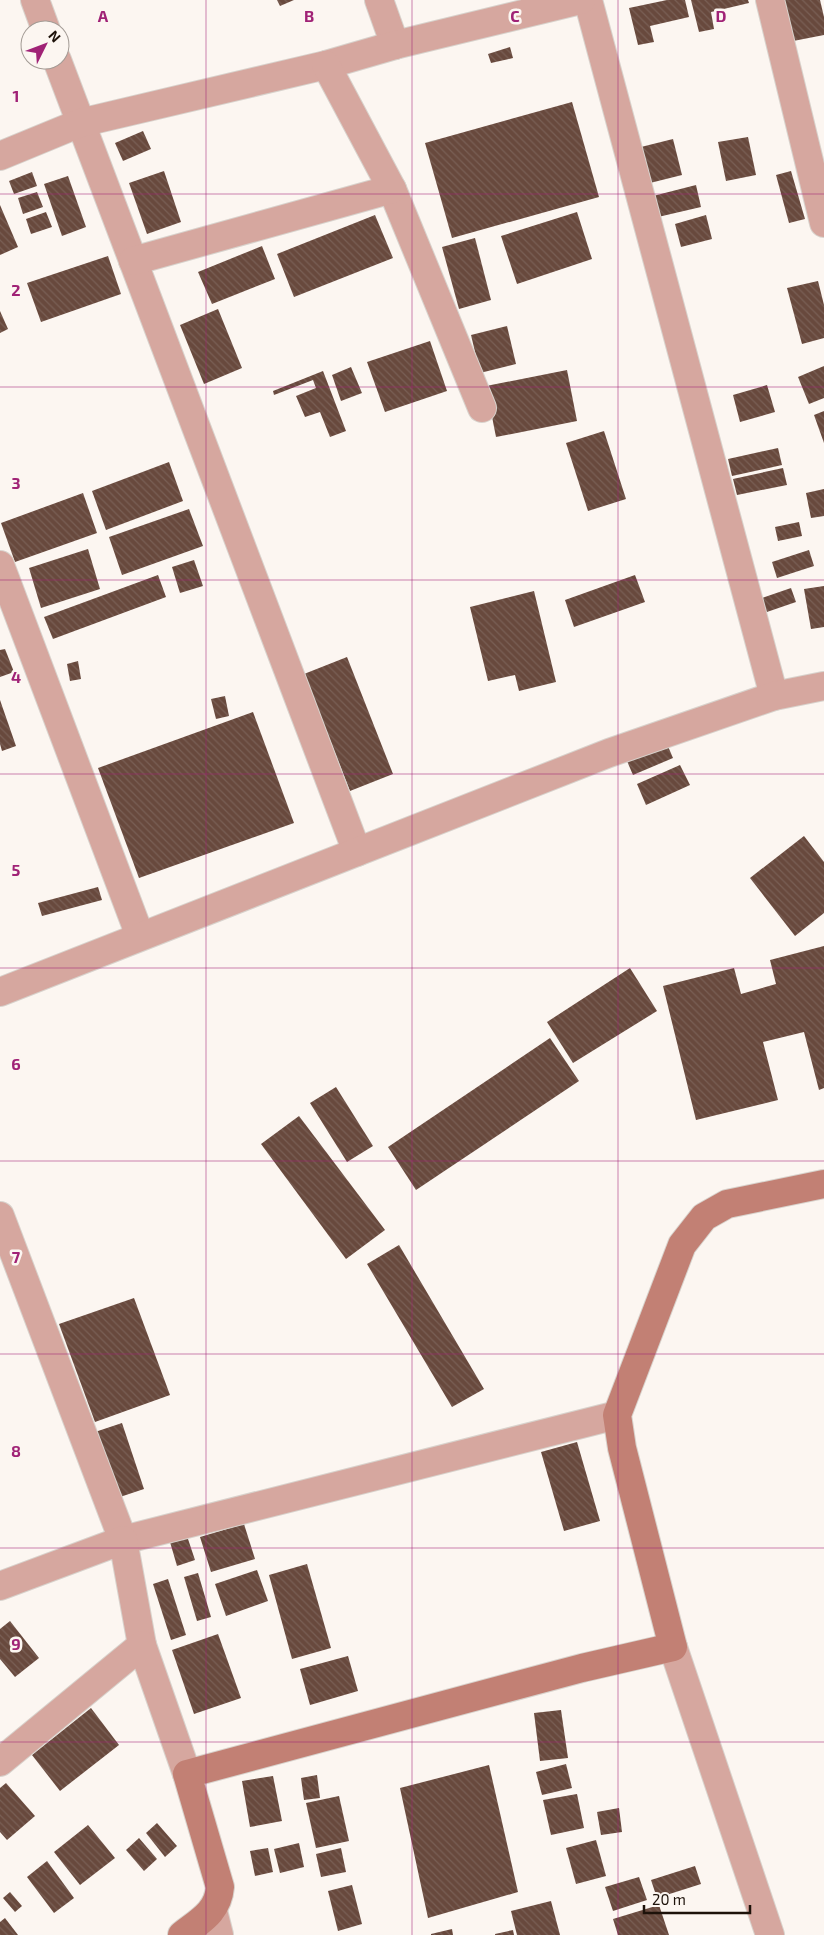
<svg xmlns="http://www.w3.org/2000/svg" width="824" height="1935" font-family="'Exo 2',sans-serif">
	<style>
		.building { fill: url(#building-back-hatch) }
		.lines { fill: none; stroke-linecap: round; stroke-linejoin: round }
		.minor-casing { stroke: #d8d2cc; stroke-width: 30 }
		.secondary-casing { stroke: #d8d2cc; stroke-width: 30 }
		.minor { stroke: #d6a79f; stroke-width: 28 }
		.secondary { stroke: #c28074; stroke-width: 28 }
		.grid { fill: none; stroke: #a02276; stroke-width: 1; stroke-opacity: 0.55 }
		.grid-label { font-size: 16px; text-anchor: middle; font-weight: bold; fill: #a02276; stroke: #fcf6f1; stroke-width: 5; stroke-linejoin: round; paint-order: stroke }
	</style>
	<defs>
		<pattern id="building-back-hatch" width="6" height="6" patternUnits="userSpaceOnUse" patternTransform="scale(1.25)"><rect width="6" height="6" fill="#68493d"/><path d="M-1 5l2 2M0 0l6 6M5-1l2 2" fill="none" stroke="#795f55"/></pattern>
	</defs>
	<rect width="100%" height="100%" fill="#fcf6f1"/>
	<!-- building -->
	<g class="building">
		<polygon points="277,0 294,0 280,6"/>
		<polygon points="667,0 685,0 689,17 650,26 654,42 638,45 629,8"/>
		<polygon points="691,0 748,0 749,3 711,12 714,29 699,32"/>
		<polygon points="775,0 820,0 824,17 824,35 783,43"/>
		<polygon points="510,47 513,58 491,63 488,54"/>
		<polygon points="572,102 599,197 452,238 425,143"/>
		<polygon points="143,131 151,149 123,161 115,143"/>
		<polygon points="748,137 756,175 726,181 718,142"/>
		<polygon points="673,139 682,175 642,185 633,149"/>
		<polygon points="164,171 181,222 147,234 129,183"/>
		<polygon points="791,171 805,219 789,223 776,175"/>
		<polygon points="32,172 37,186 14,194 9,181"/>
		<polygon points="68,176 86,227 62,236 44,184"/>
		<polygon points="696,185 701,207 658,217 653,196"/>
		<polygon points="37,192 43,207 23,214 18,198"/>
		<polygon points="0,205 18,247 0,255"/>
		<polygon points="46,212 52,227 31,234 26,219"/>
		<polygon points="577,212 592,259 517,284 501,236"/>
		<polygon points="375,215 393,258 294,297 277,254"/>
		<polygon points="706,215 712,239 681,247 675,224"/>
		<polygon points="475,238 491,300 459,309 442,247"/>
		<polygon points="262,246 275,279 212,304 198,272"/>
		<polygon points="108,256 121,294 41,322 27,283"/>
		<polygon points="818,281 824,305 824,338 802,344 787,288"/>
		<polygon points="218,309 242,368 204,384 180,325"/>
		<polygon points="0,311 8,329 0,333"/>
		<polygon points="507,326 516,364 480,373 471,335"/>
		<polygon points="430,341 447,391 385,412 367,362"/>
		<polygon points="824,366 824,398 809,404 798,377"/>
		<polygon points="351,367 362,393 341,401 332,375"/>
		<polygon points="567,370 577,421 496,437 486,386"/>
		<polygon points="323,371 346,431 330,437 320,412 305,417 296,396 316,388 313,380 274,395 273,391"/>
		<polygon points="767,385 775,412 740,422 733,395"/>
		<polygon points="824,411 824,443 814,415"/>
		<polygon points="604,431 626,499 588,511 566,443"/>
		<polygon points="778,448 782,465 732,476 728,459"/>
		<polygon points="169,462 183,501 106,530 92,491"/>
		<polygon points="783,468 787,485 737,495 733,479"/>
		<polygon points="824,489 824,516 811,518 806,493"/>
		<polygon points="83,493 97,533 15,562 1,523"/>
		<polygon points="189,509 203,546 122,575 109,537"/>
		<polygon points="799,522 802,536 778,541 775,527"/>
		<polygon points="88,549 100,589 41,608 29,568"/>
		<polygon points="809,550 814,566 777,578 772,562"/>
		<polygon points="194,560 203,586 180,593 172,567"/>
		<polygon points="158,575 166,597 53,639 44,617"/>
		<polygon points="635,575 645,602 574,627 565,600"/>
		<polygon points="824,586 824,627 811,629 804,589"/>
		<polygon points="791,588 796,602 764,613 759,599"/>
		<polygon points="534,591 556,682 519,691 515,675 488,681 470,607"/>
		<polygon points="5,649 14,672 0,677 0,650"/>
		<polygon points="347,657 393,774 350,791 304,674"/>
		<polygon points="78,661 81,679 70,681 67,664"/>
		<polygon points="225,696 229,716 216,719 211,699"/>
		<polygon points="0,700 16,746 2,751 0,744"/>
		<polygon points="253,712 294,823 139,878 98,768"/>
		<polygon points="667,744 673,758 633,775 627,761"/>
		<polygon points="680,765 690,785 646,805 637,784"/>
		<polygon points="804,836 824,862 824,913 795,936 750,878"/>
		<polygon points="98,887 102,900 42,916 38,903"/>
		<polygon points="824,946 824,1088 819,1090 804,1032 763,1042 778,1100 696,1120 663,986 734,968 741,994 776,984 770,960"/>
		<polygon points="630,968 657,1011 573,1063 547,1022"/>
		<polygon points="550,1038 579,1081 416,1190 388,1147"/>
		<polygon points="336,1087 373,1146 347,1162 310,1103"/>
		<polygon points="299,1116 385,1230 346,1259 261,1144"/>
		<polygon points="399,1245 484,1389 452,1407 367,1264"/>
		<polygon points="134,1298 170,1395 95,1422 59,1324"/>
		<polygon points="122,1423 144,1489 117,1498 95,1432"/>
		<polygon points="577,1442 600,1521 564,1531 541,1452"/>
		<polygon points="244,1524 255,1559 211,1572 200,1537"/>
		<polygon points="187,1536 195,1560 177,1566 170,1542"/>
		<polygon points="307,1564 331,1648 292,1659 269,1575"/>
		<polygon points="257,1570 268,1601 226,1616 215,1584"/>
		<polygon points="198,1573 211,1617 197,1621 184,1577"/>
		<polygon points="168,1579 186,1635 171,1640 153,1584"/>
		<polygon points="10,1621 39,1658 15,1677 0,1659 0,1629"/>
		<polygon points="218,1634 241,1698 194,1714 172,1650"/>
		<polygon points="348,1656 358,1691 310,1705 300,1669"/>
		<polygon points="91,1708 119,1745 60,1791 32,1755"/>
		<polygon points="561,1710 568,1758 540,1761 534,1713"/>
		<polygon points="566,1764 572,1788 542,1795 536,1772"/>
		<polygon points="489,1765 518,1892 428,1918 400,1788"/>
		<polygon points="317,1775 320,1798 304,1800 301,1778"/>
		<polygon points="273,1776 282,1821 250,1827 242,1781"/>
		<polygon points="6,1783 35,1816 7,1840 0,1832 0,1788"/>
		<polygon points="577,1794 584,1828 551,1835 543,1800"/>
		<polygon points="339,1796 349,1841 316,1848 306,1803"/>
		<polygon points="619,1808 622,1832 601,1835 597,1812"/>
		<polygon points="157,1823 177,1846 165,1857 146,1833"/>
		<polygon points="88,1825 115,1858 80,1885 54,1852"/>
		<polygon points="139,1838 157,1859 144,1871 126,1850"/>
		<polygon points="596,1840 606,1876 576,1884 566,1848"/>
		<polygon points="299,1843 304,1867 280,1873 274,1849"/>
		<polygon points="268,1848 273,1872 255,1876 250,1851"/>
		<polygon points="341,1848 346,1872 321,1877 316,1854"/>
		<polygon points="47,1861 74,1898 54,1913 27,1877"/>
		<polygon points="695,1866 701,1884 657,1898 651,1880"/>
		<polygon points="639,1877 647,1900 613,1911 605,1887"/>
		<polygon points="352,1885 362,1924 338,1931 328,1891"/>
		<polygon points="10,1892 22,1906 15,1912 3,1898"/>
		<polygon points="551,1901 560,1935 517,1935 511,1911"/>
		<polygon points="659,1905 669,1935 618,1935 613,1919"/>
		<polygon points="5,1918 18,1935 0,1935 0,1922"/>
		<polygon points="452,1929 453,1935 431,1935 431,1934"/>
		<polygon points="513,1930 514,1935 495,1935 495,1934"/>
	</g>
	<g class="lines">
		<defs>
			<g id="minor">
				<polyline points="35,0 46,30"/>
				<polyline points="379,0 395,45"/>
				<polyline points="588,0 774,696"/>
				<polyline points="770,0 824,223"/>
				<polyline points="57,60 357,852"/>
				<polyline points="0,156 80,123 326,65 395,45 581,0"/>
				<polyline points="392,189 482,408"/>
				<polyline points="133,261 392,189 326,65"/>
				<polyline points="0,565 140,936"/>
				<polyline points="0,992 609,753 774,696 824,686"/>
				<polyline points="0,1216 123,1540 617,1415"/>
				<polyline points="0,1586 123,1540 142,1645"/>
				<polyline points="673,1647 770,1935"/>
				<polyline points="0,1762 142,1645 187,1774"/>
				<polyline points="213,1911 219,1935"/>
			</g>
			<path id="secondary" d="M182,1935C200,1921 218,1912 220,1887L187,1774L582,1668L673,1647L622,1448L617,1415L682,1245L704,1217L727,1204L824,1184"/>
		</defs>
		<!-- minor casing -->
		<use href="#minor" class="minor-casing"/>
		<!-- secondary casing -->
		<use href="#secondary" class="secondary-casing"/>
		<!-- minor -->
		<use href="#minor" class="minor"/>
		<!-- secondary -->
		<use href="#secondary" class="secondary"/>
	</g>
	<!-- grid -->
	<path class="grid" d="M206,0V1935M412,0V1935M618,0V1935M0,194H824M0,387H824M0,580H824M0,774H824M0,968H824M0,1161H824M0,1354H824M0,1548H824M0,1742H824"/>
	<g class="grid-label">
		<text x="103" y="22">A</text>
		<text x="309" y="22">B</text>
		<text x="515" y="22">C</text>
		<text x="721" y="22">D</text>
		<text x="16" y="102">1</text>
		<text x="16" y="296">2</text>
		<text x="16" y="489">3</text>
		<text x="16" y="683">4</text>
		<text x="16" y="876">5</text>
		<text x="16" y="1070">6</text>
		<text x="16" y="1263">7</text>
		<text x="16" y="1457">8</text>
		<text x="16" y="1650">9</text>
	</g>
	<!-- north arrow -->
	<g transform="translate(45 45) rotate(48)"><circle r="24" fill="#fcf6f1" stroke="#a39b95"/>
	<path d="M0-4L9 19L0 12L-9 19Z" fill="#a02276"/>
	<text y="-8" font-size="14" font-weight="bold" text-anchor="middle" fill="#1d120a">N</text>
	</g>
	<!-- scale -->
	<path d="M644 1905v8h106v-8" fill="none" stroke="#1d120a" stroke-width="2.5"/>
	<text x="652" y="1905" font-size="15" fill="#1d120a" stroke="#fcf6f1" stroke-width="4" paint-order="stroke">20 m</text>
</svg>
